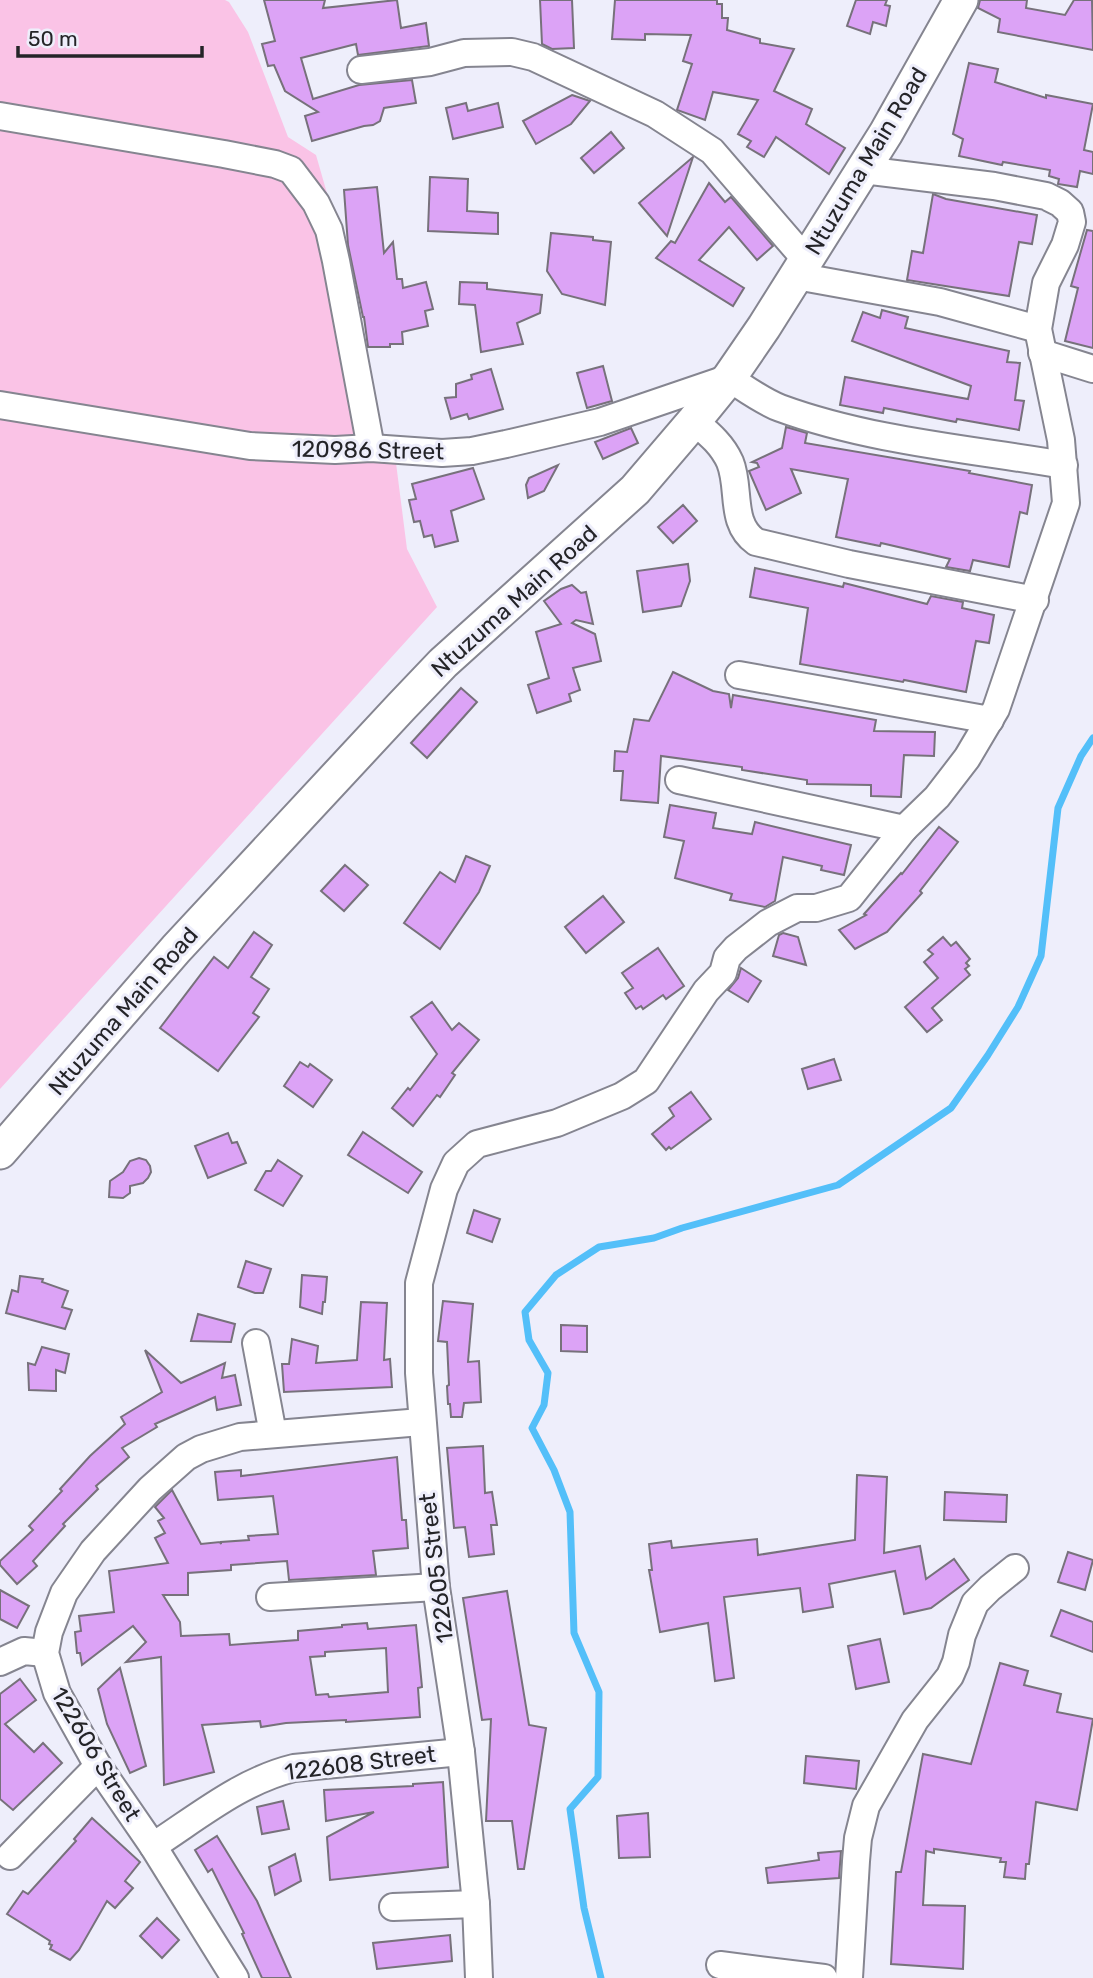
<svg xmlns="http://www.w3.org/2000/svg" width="1093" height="1978" font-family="Rubik,sans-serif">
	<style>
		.green { fill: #fac3e6 }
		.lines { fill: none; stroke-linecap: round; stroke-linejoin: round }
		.stream { stroke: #53bff9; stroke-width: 7 }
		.building { fill: #dca3f6; stroke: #77717b; stroke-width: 2; fill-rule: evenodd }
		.minor-casing { stroke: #858590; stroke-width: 30 }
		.major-casing { stroke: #858590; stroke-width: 37 }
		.minor { stroke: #fff; stroke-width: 26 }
		.major { stroke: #fff; stroke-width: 33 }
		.labels { text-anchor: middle; stroke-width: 6; stroke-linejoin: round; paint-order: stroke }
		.street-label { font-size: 23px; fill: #242428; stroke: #eeeefb }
	</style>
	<rect width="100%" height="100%" fill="#eeeefb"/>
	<!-- green -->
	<polygon class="green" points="0,0 225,0 229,2 248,32 288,137 316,155 343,249 379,425 396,463 407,549 437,607 0,1089"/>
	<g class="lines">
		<!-- stream -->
		<polyline class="stream" points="601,1978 584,1908 570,1809 598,1777 599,1692 574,1633 570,1512 554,1470 532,1428 544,1405 548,1373 529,1340 525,1312 556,1275 599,1247 654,1238 682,1228 838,1185 951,1108 988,1055 1018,1007 1041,956 1058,808 1081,756 1093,738"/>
	</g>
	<!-- building -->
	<g class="building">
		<polygon points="264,0 325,0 323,8 397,0 401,28 426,23 429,46 358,55 356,44 301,58 313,99 359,85 412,80 416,103 384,108 380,121 373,125 364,126 312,141 305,116 318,112 285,91 274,65 268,66 262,44 275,41"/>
		<polygon points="540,0 572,0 574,48 552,49 542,44"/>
		<polygon points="615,0 717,0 717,4 722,4 722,18 728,18 727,30 760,39 760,43 794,49 774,91 812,109 806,124 845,148 829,174 776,137 764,157 747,147 751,141 738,134 758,100 713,92 705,120 677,110 692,64 683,61 691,35 645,34 645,40 612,39"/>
		<polygon points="856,0 887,0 885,5 890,6 886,26 873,22 870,34 847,26"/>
		<polygon points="980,0 1027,0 1026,8 1065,15 1074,0 1092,0 1093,50 998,32 1000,19 978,8"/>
		<polygon points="969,63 998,69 995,82 1046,98 1046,95 1093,104 1084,150 1093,152 1093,174 1080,171 1077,187 1058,184 1059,179 1049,176 1050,170 1003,162 1002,165 959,156 963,139 953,134"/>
		<polygon points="572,95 590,101 571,124 536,144 523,121"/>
		<polygon points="466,103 468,111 498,103 503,127 453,139 446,108"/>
		<polygon points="611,132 624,148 594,173 581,158"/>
		<polygon points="693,157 667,236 639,203"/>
		<polygon points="430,177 468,179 467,211 498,213 498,234 428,231"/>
		<polygon points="709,183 725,202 731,197 773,246 757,260 729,227 699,260 744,288 733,306 656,258 671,241 675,243"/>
		<polygon points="377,187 384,253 393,242 397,279 402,279 403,288 426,282 433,309 425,311 428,326 402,332 403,344 390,344 390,347 368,347 364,317 363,317 348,245 344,190"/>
		<polygon points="933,194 946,199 1037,215 1032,244 1019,242 1009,296 907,280 912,251 923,253"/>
		<polygon points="1087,230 1093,231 1093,348 1065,341 1078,288 1071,286"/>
		<polygon points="551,233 593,237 593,240 611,242 605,305 562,294 547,271"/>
		<polygon points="460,282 487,283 487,289 542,295 540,313 517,323 523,344 481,352 475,305 459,304"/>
		<polygon points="882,310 908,317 905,328 1009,351 1007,362 1020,363 1015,400 1024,401 1019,430 957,419 956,422 884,408 883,413 840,405 845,377 968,399 971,386 852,341 863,312 880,318"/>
		<polygon points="603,366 612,401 587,408 577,373"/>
		<polygon points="491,369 503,409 469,419 467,414 451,419 445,398 456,397 456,384 472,379 471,375"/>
		<polygon points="786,427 807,433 805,443 970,471 969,473 1032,485 1027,514 1020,512 1009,567 973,560 970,571 946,567 950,559 881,543 880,546 836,537 848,479 791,469 801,493 766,510 749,471 759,467 757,463 752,462 782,448"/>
		<polygon points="631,428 638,443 603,459 595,442"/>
		<polygon points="558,465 544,491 528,498 526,485 529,478"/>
		<polygon points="473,468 484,499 451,511 458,541 435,547 432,535 424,537 420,521 414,522 409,500 416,499 412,484"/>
		<polygon points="683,505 697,521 673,543 658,527"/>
		<polygon points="688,564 690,581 681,606 643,612 637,571"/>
		<polygon points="755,568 843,587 844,583 927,604 931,596 963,602 962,608 994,615 989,643 976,641 966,692 904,680 903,682 800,664 808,608 750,597"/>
		<polygon points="572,585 581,593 586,592 593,624 576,620 572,623 595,634 601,661 573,668 580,690 569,694 571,701 537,713 528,685 549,678 536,632 561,624 544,601 561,589"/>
		<polygon points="673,672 713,691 729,694 731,708 733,695 876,720 874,731 935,732 934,756 904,755 901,797 871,796 871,785 807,784 807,780 742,770 742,767 661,756 658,803 621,800 623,771 614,771 615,751 627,752 634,719 649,721"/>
		<polygon points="461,688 477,702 427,758 411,743"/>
		<polygon points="670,805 716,813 713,828 752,834 755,822 851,845 844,875 821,870 822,866 783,857 775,901 765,907 730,900 732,894 675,878 684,841 664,837"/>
		<polygon points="939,827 958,842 920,891 922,893 887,932 855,949 839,930 866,915 864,914 901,873 902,874"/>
		<polygon points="466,856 490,866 479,892 440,949 404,923 440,872 455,882"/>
		<polygon points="345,865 368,885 344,911 321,891"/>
		<polygon points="603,896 624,922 586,953 565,927"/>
		<polygon points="254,932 272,945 251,977 269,989 253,1013 259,1017 218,1071 160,1028 214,957 228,968"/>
		<polygon points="783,933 798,937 806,965 773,956 779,935"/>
		<polygon points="943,937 951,946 956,942 970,959 966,963 969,966 965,969 970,975 932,1008 942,1020 927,1032 905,1007 938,978 924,962 933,954 928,950"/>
		<polygon points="658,948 684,986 666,999 663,995 643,1009 641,1006 636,1009 625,993 633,988 622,973"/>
		<polygon points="741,968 761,981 748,1002 728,990 738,978"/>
		<polygon points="432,1002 452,1030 459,1023 479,1040 452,1073 455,1075 440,1097 437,1095 413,1126 392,1108 408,1088 410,1090 437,1054 411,1017"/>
		<polygon points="834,1059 841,1080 808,1089 802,1069"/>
		<polygon points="300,1062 308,1067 310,1064 332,1080 313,1107 284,1086"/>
		<polygon points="691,1092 711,1119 671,1149 669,1147 666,1150 652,1134 674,1116 669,1108"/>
		<polygon points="363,1132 422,1172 408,1193 348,1155"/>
		<polygon points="228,1133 232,1143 237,1142 246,1163 208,1178 195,1146"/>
		<polygon points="139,1158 146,1160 150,1166 151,1172 148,1178 143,1183 130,1186 130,1193 123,1198 109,1197 110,1181 123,1172 130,1161"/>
		<polygon points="278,1160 302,1176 283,1206 255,1190 266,1171 271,1171"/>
		<polygon points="474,1210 500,1219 492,1242 467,1233"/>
		<polygon points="246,1261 271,1269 263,1293 255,1293 238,1287"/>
		<polygon points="302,1275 327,1277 325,1302 323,1302 322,1314 300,1307"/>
		<polygon points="20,1276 43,1279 42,1282 68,1291 62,1307 72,1310 65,1329 6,1313 12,1290 18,1292"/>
		<polygon points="443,1301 473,1304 468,1362 479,1361 481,1402 464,1403 462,1417 451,1417 450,1404 448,1404 447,1386 449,1385 447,1342 438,1341"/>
		<polygon points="361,1302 387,1303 384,1360 390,1359 392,1387 284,1392 282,1364 289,1364 292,1339 318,1346 316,1363 357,1360"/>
		<polygon points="198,1314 235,1324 231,1342 191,1341"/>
		<polygon points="561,1325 587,1326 587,1352 561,1351"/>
		<polygon points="42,1347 69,1354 65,1373 56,1370 56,1391 29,1390 28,1363 35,1365"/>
		<polygon points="145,1350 181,1383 225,1363 222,1378 235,1375 241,1405 217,1410 215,1397 155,1424 157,1427 122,1448 129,1457 96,1486 98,1489 63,1524 65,1526 33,1561 37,1566 17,1584 0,1565 0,1561 33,1530 29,1526 62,1491 60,1489 90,1456 125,1424 121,1417 162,1392"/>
		<polygon points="483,1446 485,1493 492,1492 497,1525 491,1525 494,1554 469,1557 465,1527 454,1528 447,1448"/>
		<path d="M397,1457L402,1520H406L408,1548L373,1551L376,1575L289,1580L287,1561L231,1565V1570L188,1573V1595H163L180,1622L181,1636L229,1634L230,1645L298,1640V1631L342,1627V1625L367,1623L368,1629L416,1625L422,1687L418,1688L420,1717L346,1722V1720L286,1723L261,1727L260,1721L202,1725L214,1772L164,1785L161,1657L126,1662L146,1642L133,1626L82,1665L80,1653H77L75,1632L81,1631L79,1616L114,1612L109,1571L168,1563L155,1538L165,1533L158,1521L164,1518L155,1507L172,1490L201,1544L220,1542L221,1544V1542L249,1540L248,1536L278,1534L273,1496L218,1500L215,1472L241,1470V1476ZM386,1648L388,1692L329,1697L328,1694L316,1695L310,1657L325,1656V1652Z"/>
		<polygon points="857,1475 887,1477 884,1553 920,1546 926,1579 954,1559 969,1580 931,1608 904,1614 895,1571 829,1584 833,1607 803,1612 800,1588 724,1597 734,1678 715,1681 708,1623 660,1632 649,1570 652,1570 649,1544 671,1541 672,1548 757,1539 758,1555 855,1540"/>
		<polygon points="945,1492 1007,1495 1006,1522 944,1520"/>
		<polygon points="1068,1552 1093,1560 1085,1590 1058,1582"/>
		<polygon points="0,1590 29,1606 17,1628 0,1619"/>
		<polygon points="507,1591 529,1725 546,1728 524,1869 518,1869 512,1821 486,1821 491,1719 482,1720 463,1598"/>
		<polygon points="1061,1610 1093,1622 1093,1652 1051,1636"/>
		<polygon points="880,1639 889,1682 856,1689 848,1646"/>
		<polygon points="1000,1663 1028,1671 1024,1685 1061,1694 1057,1712 1093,1719 1077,1810 1036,1802 1029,1864 1026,1864 1025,1879 1004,1877 1006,1862 1000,1862 1001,1858 934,1849 934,1853 926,1851 923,1905 965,1906 963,1969 891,1964 896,1872 901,1872 923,1754 971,1764"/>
		<polygon points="120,1668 146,1766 130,1773 107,1724 98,1689"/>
		<polygon points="20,1679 36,1700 5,1724 34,1752 43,1743 62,1763 13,1810 0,1799 0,1694"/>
		<polygon points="806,1756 859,1761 856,1789 804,1783"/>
		<polygon points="443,1782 448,1867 330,1880 327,1837 374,1812 326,1821 324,1790 413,1786 413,1784"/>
		<polygon points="283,1801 289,1829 262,1834 257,1807"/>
		<polygon points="648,1813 650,1857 619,1858 617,1816"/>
		<polygon points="92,1818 140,1862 125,1881 133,1888 115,1908 107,1901 79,1950 70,1960 50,1949 52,1945 49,1944 50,1941 7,1914 23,1891 28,1894 76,1841 74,1839"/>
		<polygon points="217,1836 257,1901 291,1978 262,1978 242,1934 244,1933 212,1869 208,1872 195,1850"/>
		<polygon points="841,1851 839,1878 768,1883 766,1868 819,1860 818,1853"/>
		<polygon points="295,1854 301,1881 275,1895 269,1867"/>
		<polygon points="157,1918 179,1940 162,1958 140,1936"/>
		<polygon points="450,1935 452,1961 377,1969 373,1943"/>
	</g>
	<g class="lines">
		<defs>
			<g id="minor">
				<polyline points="361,70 430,62 464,53 512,52 533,57 655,114 712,151 806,260"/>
				<polyline points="0,116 224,154 275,164 291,170 316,203 329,230 336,261 371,448"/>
				<polyline points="796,276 940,302 1038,329"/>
				<polyline points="1042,353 1093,369"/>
				<path d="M0,405L250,446L335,450L371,448L442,453L472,451L506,444L600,422L729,378C746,389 762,401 780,408C870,441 970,449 1064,465"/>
				<path d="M694,421C708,433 722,444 730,462C741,489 729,523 756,542L849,564L1035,600"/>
				<polyline points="739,675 990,720"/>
				<polyline points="679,780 904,829"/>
				<polyline points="256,1343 273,1434"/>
				<polyline points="270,1597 436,1587"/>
				<polyline points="0,1662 24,1651 45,1653"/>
				<path d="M153,1846C198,1817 241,1781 294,1768L461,1752"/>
				<polyline points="10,1856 98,1766"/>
				<polyline points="393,1907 476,1904"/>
				<polyline points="720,1965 824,1978"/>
				<polyline points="235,1978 153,1846 98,1766 57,1693 45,1653 49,1632 64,1593 93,1551 150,1489 186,1457 201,1449 240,1437 421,1422"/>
				<polyline points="479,1978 476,1904 461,1752 436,1587 419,1373 419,1283 444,1189 456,1163 477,1144 557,1123 622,1096 646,1081 706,991 723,973 727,958 736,948 768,923 797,908 816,908 849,898 904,829 937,797 967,758 996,709 1066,503 1061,440 1038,329 1046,283 1065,245 1072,222 1070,212 1060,203 1046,196 994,186 863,170"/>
				<polyline points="849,1978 856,1861 858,1838 866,1806 915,1720 950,1676 956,1662 962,1635 975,1603 990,1588 1015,1568"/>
			</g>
			<polyline id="major" points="0,1152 176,949 401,707 443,663 635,490 694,421 729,378 764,327 886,133 961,0"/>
		</defs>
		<!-- minor casing -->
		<use href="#minor" class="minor-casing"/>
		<!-- major casing -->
		<use href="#major" class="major-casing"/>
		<!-- minor -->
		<use href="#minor" class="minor"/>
		<!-- major -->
		<use href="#major" class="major"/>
	</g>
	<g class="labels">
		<!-- street labels -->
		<g class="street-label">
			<text transform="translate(866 161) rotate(-59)" y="8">Ntuzuma Main Road</text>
			<text transform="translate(368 450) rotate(1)" y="8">120986 Street</text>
			<text transform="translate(514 601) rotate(-42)" y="8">Ntuzuma Main Road</text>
			<text transform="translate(123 1011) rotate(-49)" y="8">Ntuzuma Main Road</text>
			<text transform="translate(436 1568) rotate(-97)" y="8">122605 Street</text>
			<text transform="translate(96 1754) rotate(59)" y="8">122606 Street</text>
			<text transform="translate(360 1763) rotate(-7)" y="8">122608 Street</text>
		</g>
	</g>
	<!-- scale -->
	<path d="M18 46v10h184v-10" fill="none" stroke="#242428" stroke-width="3.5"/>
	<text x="28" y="46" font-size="21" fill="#242428" stroke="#eeeefb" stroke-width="5" paint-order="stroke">50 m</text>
</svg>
